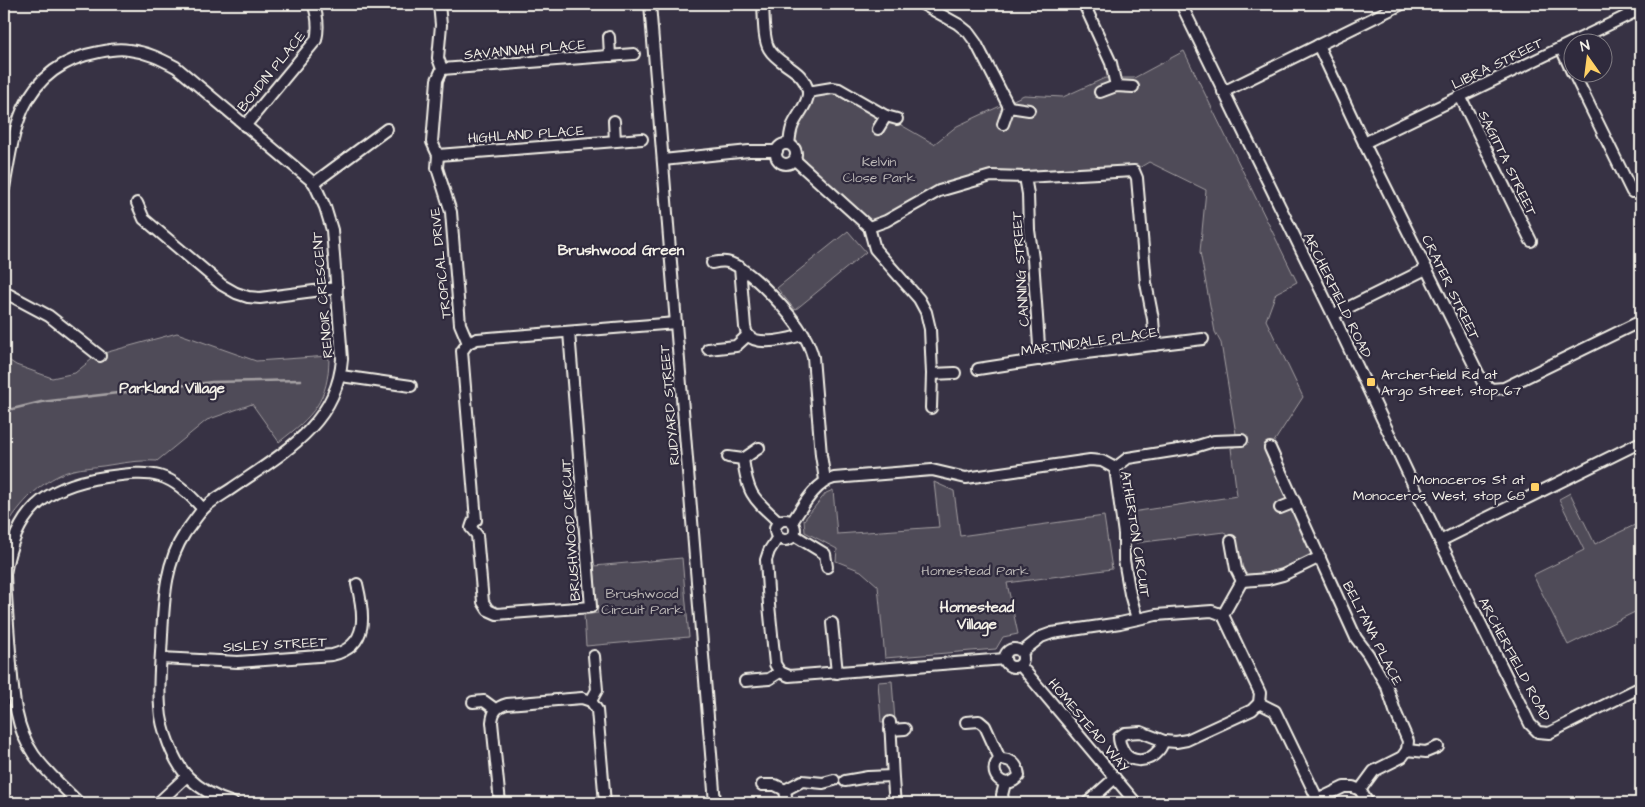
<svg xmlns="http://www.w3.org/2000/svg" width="1645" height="807" font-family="'Architects Daughter',sans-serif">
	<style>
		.green { fill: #504b59; stroke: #a29ea0 }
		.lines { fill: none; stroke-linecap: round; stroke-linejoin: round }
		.stream { stroke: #a6a2a4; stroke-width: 2.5 }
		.minor-casing { stroke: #f4f1e8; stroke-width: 14 }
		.minor { stroke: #2f2a3d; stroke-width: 10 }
		.poi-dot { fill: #ffd166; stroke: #2f2a3d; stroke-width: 2 }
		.labels { text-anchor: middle; stroke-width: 4.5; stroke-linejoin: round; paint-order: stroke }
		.street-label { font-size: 14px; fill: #f4f1e8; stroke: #2f2a3d }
		.park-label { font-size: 14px; fill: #bbb7b6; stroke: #2f2a3d }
		.poi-label { font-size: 14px; fill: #f4f1e8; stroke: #2f2a3d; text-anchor: start }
		.neighbourhood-label { font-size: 15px; font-weight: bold; fill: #f4f1e8; stroke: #2f2a3d }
	</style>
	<rect width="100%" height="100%" fill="#373244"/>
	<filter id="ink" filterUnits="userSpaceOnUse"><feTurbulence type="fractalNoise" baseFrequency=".02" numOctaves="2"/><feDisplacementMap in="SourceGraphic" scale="10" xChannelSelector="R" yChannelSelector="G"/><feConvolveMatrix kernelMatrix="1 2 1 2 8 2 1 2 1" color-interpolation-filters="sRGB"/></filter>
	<g filter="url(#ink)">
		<!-- green -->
		<g class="green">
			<polygon points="1184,51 1297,282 1276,293 1266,320 1303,397 1270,448 1320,557 1283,575 1242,581 1231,541 1224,532 1136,543 1132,512 1237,496 1231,448 1238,446 1221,343 1215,332 1200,252 1206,190 1149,162 1134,171 1006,176 939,191 869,227 789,153 789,144 808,92 832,88 897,119 901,125 934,144 957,126 1024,95 1063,97 1105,78 1134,78"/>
			<polygon points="848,231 866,252 795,310 777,288"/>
			<path d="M177,333L256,361L329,356C329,401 313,416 279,442L252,404L207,420L157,461C139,460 122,463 103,466C93,467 83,468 73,470C42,479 20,503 4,530V357L16,365L52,378L75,373L97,355Z"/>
			<polygon points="934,482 954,491 960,536 1104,516 1112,569 1007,583 1018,634 1003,637 996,649 885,658 878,586 861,571 836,561 837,549 805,532 804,520 826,493 833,490 837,534 939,527"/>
			<polygon points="1570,493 1595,544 1641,522 1641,609 1568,645 1533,575 1584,550 1559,499"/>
			<polygon points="682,558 689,637 586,646 584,615 598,613 594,566"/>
			<polygon points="892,681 895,721 881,722 878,682"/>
		</g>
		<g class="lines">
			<!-- stream -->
			<polyline class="stream" points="4,411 41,402 212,382 301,380"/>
			<defs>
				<g id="minor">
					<polyline points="439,4 441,25 438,58 442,69 437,80 432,142 438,155 437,168 451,212 460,324 468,343"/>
					<polyline points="650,4 715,803"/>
					<path d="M763,4C764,16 763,39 769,49C779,66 803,68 808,91C810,102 797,115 793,125C790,131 790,138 789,144"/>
					<polyline points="922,4 958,24 968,32 976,43 1009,107"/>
					<polyline points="1084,4 1111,63 1116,86"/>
					<polyline points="1181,4 1333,315 1440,541 1530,724 1538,732 1549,733 1641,687"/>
					<polyline points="609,37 610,56"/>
					<polyline points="1318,45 1364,143 1482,381 1491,389 1504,388 1641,321"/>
					<polyline points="1561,48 1572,72"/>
					<polyline points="442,69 634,54"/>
					<polyline points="1573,72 1632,192"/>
					<polyline points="808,92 832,88 839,89 886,116 897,119"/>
					<polyline points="1100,92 1116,86 1133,87"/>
					<polyline points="1223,92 1402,4"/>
					<polyline points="1460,96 1531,241"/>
					<polyline points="614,121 615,141"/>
					<polyline points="1003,124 1009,107 1029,110"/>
					<path d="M245,126L316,40C319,27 318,16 313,4"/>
					<polyline points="878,129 886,116"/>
					<polyline points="1364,143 1641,9"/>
					<circle cx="786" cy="154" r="10"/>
					<polyline points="438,155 642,139"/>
					<polyline points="663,160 749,151 777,151"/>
					<polyline points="795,160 869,227"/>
					<polyline points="1025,177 1028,194 1029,230 1033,259 1040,360"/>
					<polyline points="314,183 387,129"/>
					<path d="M4,188C9,162 12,134 23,109C37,77 65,58 99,52C109,50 119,48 129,50C147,52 161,59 176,67L314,183L325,207L332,230L342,359C337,425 280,455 231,489C222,495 211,501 203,509C197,516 191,525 185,533C165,563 164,600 162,635C161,659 158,683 160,707C161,728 173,761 188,777C200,789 217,798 233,803"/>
					<polyline points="137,203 144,219 222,285 236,293 248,297 260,298 337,288"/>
					<polyline points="869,227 886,221 939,191 991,176 1025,177 1134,171 1137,178 1146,283 1153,319 1155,345"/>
					<polyline points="869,227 875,249 919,299 926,312 930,329 932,374 931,408"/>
					<path d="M712,263C717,262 723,261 727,262C751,268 792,315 804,336C809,343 811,350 813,357L821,455L825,480"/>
					<path d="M740,267L745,327C746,330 746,333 748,335C757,347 791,339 804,334"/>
					<polyline points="4,292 49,316 100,356"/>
					<polyline points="1333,315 1426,269"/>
					<polyline points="569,332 591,607 497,614 488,610 483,602 477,535 471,528 473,522 476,520 462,351 468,343 477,339 676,323"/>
					<polyline points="708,349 736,346 748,335"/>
					<polyline points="978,369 1069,355 1203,339"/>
					<polyline points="932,374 955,373"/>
					<polyline points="341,376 411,386"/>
					<polyline points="1270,448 1356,638 1368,654 1387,687 1395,711 1408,741 1407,750 1402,757 1374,771 1360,790"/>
					<polyline points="728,457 743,459 759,448"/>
					<path d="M743,459C748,496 753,498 779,522"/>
					<polyline points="1115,468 1128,458 1191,448 1214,441 1242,440"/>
					<polyline points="1280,508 1295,502"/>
					<circle cx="785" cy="530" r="10"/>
					<path d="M792,522C803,506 815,483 834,478L932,470L966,478L1090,460L1102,461L1115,468L1124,534V560L1130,594L1137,619"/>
					<polyline points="794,535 825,554 827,567"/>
					<polyline points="778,537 769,551 766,560 769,605 775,664 780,672 789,676 1005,659"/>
					<polyline points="1231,541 1236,569 1242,581 1268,579 1283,575 1320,557"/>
					<polyline points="1440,541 1641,442"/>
					<polyline points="1223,615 1242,581"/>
					<polyline points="832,623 837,673"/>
					<circle cx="1014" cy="658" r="9"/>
					<polyline points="1022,652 1041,637 1052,633 1120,623 1156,615 1212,611 1223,615 1260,693 1259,703 1252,710 1187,740 1176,742 1164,741"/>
					<path d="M161,658L238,662L332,655C370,646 364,613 357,584"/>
					<polyline points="1020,665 1136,803"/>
					<polyline points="745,681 769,679 780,672"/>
					<polyline points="591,701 597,690 594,656"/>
					<polyline points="473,702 484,701 495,709"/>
					<polyline points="1259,703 1275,711 1318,800"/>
					<path d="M890,722C892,749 892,776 895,803"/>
					<polyline points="966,722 979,721 985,726 1000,759"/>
					<polyline points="890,730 905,729"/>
					<path d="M1141,732L1164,741C1162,744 1161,749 1158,751C1149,762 1132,764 1124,752C1121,746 1119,744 1119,737L1125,733Z"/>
					<polyline points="1407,750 1426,752 1438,747"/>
					<path d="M1000,759C1012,759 1018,765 1019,776C1004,794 985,771 1000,759Z"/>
					<polyline points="845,781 868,777 892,776"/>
					<polyline points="762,785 775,785 785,790 802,781 823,783 834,780"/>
					<polyline points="785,790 787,803"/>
					<polyline points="1360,790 1368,803"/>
					<path d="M79,803C64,788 47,773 34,755C13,725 13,687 10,652C8,626 6,600 5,574C15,513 43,486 105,477C154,470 169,471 203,509"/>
					<polyline points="158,803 187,776"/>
					<path d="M500,803L492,722C493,712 496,707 507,704L582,698L591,701L597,710L605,803"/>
					<polyline points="1004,803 1002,795 1005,783"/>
					<polyline points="1087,803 1115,778"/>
					<polyline points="1311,803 1344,787 1353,787 1360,790"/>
				</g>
			</defs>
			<!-- minor casing -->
			<use href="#minor" class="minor-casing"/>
			<!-- minor -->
			<use href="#minor" class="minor"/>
		</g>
	</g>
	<!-- markers -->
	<g class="poi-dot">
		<rect x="1366" y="377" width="10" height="10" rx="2.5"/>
		<rect x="1530" y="482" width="10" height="10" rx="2.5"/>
	</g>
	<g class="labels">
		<!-- street labels -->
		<g class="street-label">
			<text transform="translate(525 49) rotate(-5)" y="5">SAVANNAH PLACE</text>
			<text transform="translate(1497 63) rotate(-26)" y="5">LIBRA STREET</text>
			<text transform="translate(271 71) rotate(-51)" y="5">BOUDIN PLACE</text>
			<text transform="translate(526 134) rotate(-4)" y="5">HIGHLAND PLACE</text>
			<text transform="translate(1508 163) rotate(64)" y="5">SAGITTA STREET</text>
			<text transform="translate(440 263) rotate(-96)" y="5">TROPICAL DRIVE</text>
			<text transform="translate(1020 269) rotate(-94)" y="5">CANNING STREET</text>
			<text transform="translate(1451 287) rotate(64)" y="5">CRATER STREET</text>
			<text transform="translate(322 295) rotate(-95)" y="5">RENOIR CRESCENT</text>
			<text transform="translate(1338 295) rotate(64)" y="5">ARCHERFIELD ROAD</text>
			<text transform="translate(1089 341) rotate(-8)" y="5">MARTINDALE PLACE</text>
			<text transform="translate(669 405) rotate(-95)" y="5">RUDYARD STREET</text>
			<text transform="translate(570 530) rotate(-94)" y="5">BRUSHWOOD CIRCUIT</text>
			<text transform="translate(1136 534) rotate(81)" y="5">ATHERTON CIRCUIT</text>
			<text transform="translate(1373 633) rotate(63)" y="5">BELTANA PLACE</text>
			<text transform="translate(275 644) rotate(-3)" y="5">SISLEY STREET</text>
			<text transform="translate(1515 659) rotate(62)" y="5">ARCHERFIELD ROAD</text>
			<text transform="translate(1089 725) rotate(50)" y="5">HOMESTEAD WAY</text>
		</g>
		<!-- park labels -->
		<g class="park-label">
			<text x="879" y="166">Kelvin<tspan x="879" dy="16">Close Park</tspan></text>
			<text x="975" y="575">Homestead Park</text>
			<text x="642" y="598">Brushwood<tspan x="642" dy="16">Circuit Park</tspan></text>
		</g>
		<!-- poi labels -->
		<g class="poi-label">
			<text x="1381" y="379">Archerfield Rd at<tspan x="1381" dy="16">Argo Street, stop 67</tspan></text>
			<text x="1525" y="484" text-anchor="end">Monoceros St at<tspan x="1525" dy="16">Monoceros West, stop 68</tspan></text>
		</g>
		<!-- neighbourhood labels -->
		<g class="neighbourhood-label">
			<text x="621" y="255">Brushwood Green</text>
			<text x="172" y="393">Parkland Village</text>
			<text x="977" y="612">Homestead<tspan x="977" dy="17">Village</tspan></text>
		</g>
	</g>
	<!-- margin -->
	<rect width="1645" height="807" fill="none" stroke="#2f2a3d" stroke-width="20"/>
	<rect x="10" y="10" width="1625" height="787" fill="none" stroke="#f4f1e8" stroke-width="2" filter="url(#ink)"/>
	<!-- north arrow -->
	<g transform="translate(1588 58) rotate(346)"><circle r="24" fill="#2f2a3d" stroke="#7e7a81"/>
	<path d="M0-4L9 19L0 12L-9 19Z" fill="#ffd166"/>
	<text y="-8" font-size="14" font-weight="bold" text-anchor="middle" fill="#f4f1e8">N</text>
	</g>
</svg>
